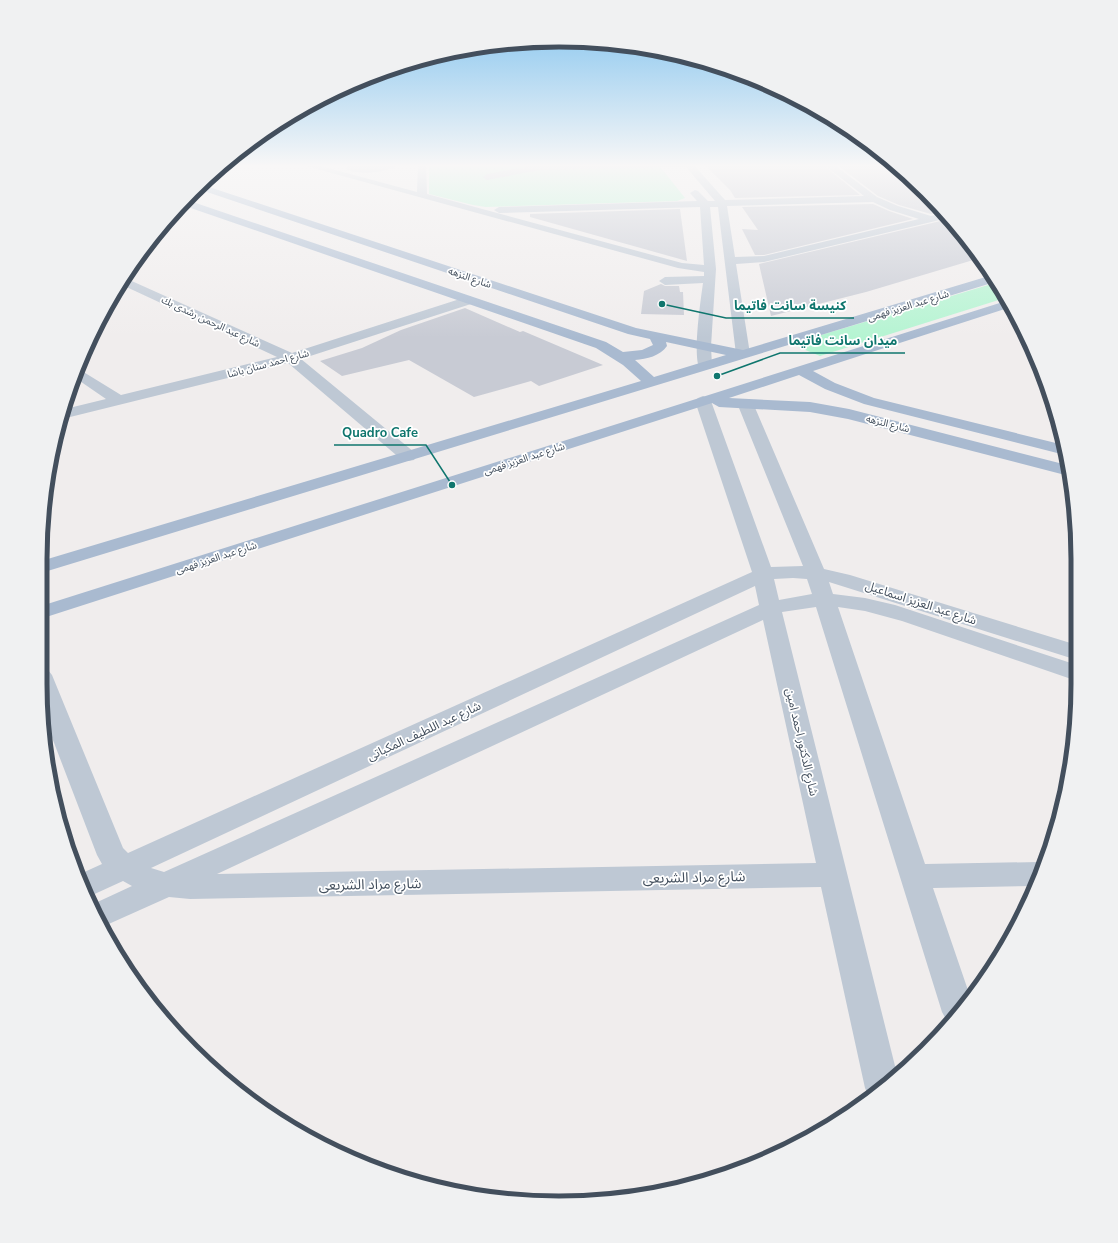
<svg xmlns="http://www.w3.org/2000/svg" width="1118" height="1243" font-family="'Nunito Sans','Noto Sans Arabic',sans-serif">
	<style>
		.green { fill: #b5f4d2 }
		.building { fill: #c8cbd4 }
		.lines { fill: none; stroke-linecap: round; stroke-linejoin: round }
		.minor { fill: #bec8d4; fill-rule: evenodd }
		.major { fill: #a9bad0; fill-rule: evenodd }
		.labels { text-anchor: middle; stroke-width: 3.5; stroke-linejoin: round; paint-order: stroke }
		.far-street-label { font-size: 10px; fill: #434f5d; stroke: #fff }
		.street-label { font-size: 12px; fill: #434f5d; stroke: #fff }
		.near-street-label { font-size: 14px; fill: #434f5d; stroke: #fff }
		.rim { fill: none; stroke: #434f5d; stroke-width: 5 }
		.leader { fill: none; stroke: #0f766e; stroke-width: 1.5 }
		.callout-dot { fill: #0f766e; stroke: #fff; stroke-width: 1.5 }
		.callout-label { font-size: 13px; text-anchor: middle; font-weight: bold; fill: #0f766e; stroke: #fff; stroke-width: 3.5; stroke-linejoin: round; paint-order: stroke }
	</style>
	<rect width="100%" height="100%" fill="#f0eded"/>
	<!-- green -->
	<g class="green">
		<polygon points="429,164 658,164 685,198 677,201 486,207 473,205 429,194"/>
		<polygon points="995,283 1005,298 820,356 791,344"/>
	</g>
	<!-- building -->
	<g class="building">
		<polygon points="765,164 822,164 860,195 735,198 730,190 705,165"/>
		<polygon points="836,164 884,164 916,185 942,212 931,214 899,205 878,196"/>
		<polygon points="873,204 889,211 913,219 764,255 755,255 742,229 758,230 742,207"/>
		<polygon points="680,209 687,261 530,217 530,214"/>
		<polygon points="949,219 971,243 980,258 866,292 771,316 759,264"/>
		<polygon points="661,284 665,286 679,286 680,292 683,292 684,315 641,314 644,291"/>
		<polygon points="465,308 520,332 523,331 603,365 539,386 531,381 474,397 409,360 342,376 320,361 362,348 401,330"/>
	</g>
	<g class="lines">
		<!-- minor -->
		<g class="minor">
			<polygon points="225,164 238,164 234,167 221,168"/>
			<path d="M299,164H313L417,192L418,164H426L427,194L682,263L704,265L700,207L499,213L494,210L499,207L697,201L690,193L695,190L698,191L708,201H715L686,167L540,170L487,180L483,177L487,174L526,167L517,164H693L725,200L864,196L823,164H833L877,197L898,206L931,216L943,213L948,218L764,262L736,264L750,354L748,357H738L736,354L718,207H710L716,269L711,346L712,366L710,369H700C692,358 701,298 703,283L665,285L659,281L665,277L704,276V272L678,268ZM873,202L890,210L919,219L764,256L735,257L727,206Z"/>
			<path d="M388,164H399C391,173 353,176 345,168C350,163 377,168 388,164Z"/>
			<polygon points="125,278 292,353 466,297 470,296 476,300 474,303 301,359 414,452 417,456 414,460 408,461 402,460 288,363 62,419 65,409 106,399 74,377 77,368 121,395 277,357 120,284"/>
			<path d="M703,396L708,398L711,401L771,567L803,566L737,403L739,400H751L753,403L824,569L850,575L1077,645V660L829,582L833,594L865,598L895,605L1077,665V681L902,621L865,611L838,607L925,864L1039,862L1043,864L1035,886L933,888L971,999L948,1023L942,1012L816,607L782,612L897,1074L870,1099L865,1088L821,887L190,899L169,897L102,927L91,905L132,886L123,881L88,897L80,874L102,864L97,855L43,714L40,667L48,670L52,675L123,848L128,853L752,572L695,401L698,398ZM793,578L807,579L812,594L779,600L774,579ZM755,586L759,605L164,872L151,868ZM763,620L816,863L217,874Z"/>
		</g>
		<!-- major -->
		<g class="major">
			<path d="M203,185L636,328L743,350L989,276H991L995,282L41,573V561L641,381L623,365L596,348L182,205L187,200L606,342L623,352L642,350L653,345L650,339L628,334L198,189ZM666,342L726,355L654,377L635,360C647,359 660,356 667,346Z"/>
			<polygon points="1006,301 1011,307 813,371 835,383 874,398 1064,445 1065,455 864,404 825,389 799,375 729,398 810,402 849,409 1067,465 1069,476 848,419 810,412 719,407 712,403 40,619 41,606"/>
		</g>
	</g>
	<!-- sky -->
	<linearGradient id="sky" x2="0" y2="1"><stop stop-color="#7dc1ee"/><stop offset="0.49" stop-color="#f8f7f7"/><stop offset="1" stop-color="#f8f7f7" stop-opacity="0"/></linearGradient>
	<rect width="1118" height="338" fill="url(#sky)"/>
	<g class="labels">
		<!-- far-street labels -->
		<g class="far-street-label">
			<text transform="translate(470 277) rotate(19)" y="4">شارع النزهه</text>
			<text transform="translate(908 305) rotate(-17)" y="4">شارع عبد العزيز فهمى</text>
			<text transform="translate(211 321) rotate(25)" y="4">شارع عبد الرحمن رشدى بك</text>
			<text transform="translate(268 363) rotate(-15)" y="4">شارع احمد سنان باشا</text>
			<text transform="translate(888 423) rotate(14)" y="4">شارع النزهه</text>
			<text transform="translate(524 458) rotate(-18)" y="4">شارع عبد العزيز فهمى</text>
			<text transform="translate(216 557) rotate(-18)" y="4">شارع عبد العزيز فهمى</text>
		</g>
		<!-- street labels -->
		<g class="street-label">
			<text transform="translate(921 603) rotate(18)" y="4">شارع عبد العزيز اسماعيل</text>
			<text transform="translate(424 731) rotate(-25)" y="4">شارع عبد اللطيف المكباتى</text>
			<text transform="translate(802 742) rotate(77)" y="4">شارع الدكتور احمد امين</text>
		</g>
		<!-- near-street labels -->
		<g class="near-street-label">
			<text transform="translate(694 877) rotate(-1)" y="5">شارع مراد الشريعى</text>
			<text transform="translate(370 884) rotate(-1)" y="5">شارع مراد الشريعى</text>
		</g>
	</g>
	<!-- crop -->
	<path d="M0 0H1118V1243H0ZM559 47H559A512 512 0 0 1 1071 559V684A512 512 0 0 1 559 1196H559A512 512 0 0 1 47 684V559A512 512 0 0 1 559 47Z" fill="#f0f1f2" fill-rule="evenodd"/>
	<path class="rim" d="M559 47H559A512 512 0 0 1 1071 559V684A512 512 0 0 1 559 1196H559A512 512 0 0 1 47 684V559A512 512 0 0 1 559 47Z"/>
	<!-- callouts -->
	<path class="leader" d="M662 304L726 318H854M717 376L780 353H905M452 485L426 445H334"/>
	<g class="callout-dot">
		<circle cx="662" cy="304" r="4"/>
		<circle cx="717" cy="376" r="4"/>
		<circle cx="452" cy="485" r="4"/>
	</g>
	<g class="callout-label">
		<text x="790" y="310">كنيسة سانت فاتيما</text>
		<text x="843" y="345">ميدان سانت فاتيما</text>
		<text x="380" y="437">Quadro Cafe</text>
	</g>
</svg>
